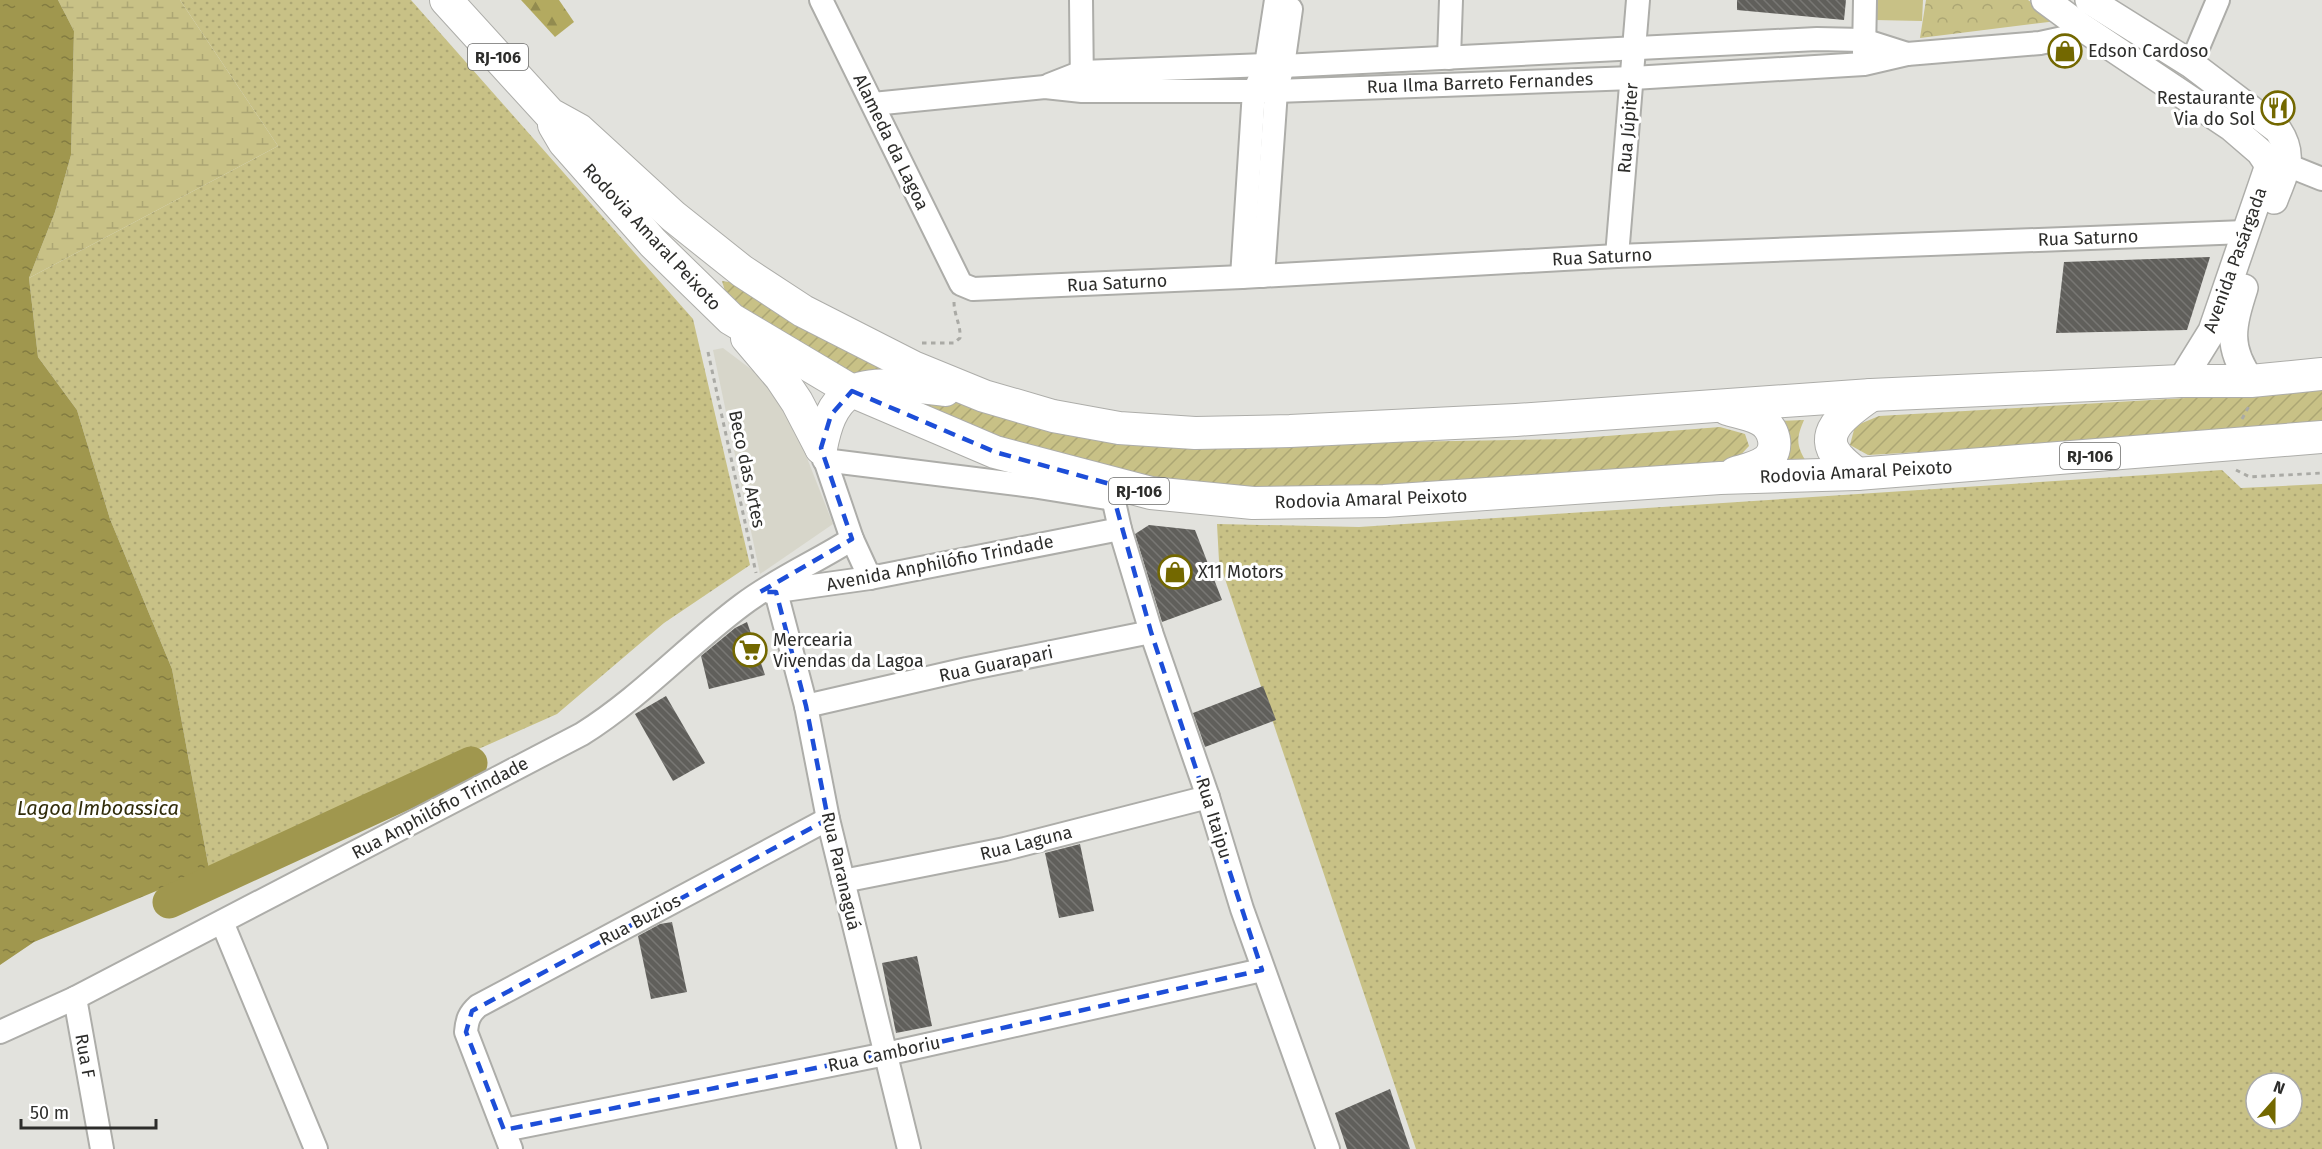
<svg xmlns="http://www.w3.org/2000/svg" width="2322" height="1149" font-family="'Fira Sans',sans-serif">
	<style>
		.built { fill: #d7d6ca }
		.grass { fill: url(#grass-dots); fill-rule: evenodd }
		.forest { fill: url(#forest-firs) }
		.wetland { fill: url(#wetland-marsh) }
		.park { fill: url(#park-crowns) }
		.garden { fill: url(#garden-furrows) }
		.pitch { fill: #c8c186 }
		.water { fill: url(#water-ripples) }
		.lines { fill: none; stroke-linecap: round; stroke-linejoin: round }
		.river { stroke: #a0974e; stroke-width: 33 }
		.building { fill: url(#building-back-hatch) }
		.minor-casing { stroke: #adada9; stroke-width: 26 }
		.major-casing { stroke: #adada9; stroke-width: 30 }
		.highway-casing { stroke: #adada9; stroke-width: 34 }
		.path { stroke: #aaaaa5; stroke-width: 3; stroke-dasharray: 4.5 4.5; stroke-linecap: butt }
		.minor { stroke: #fff; stroke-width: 22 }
		.major { stroke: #fff; stroke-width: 27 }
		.highway { stroke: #fff; stroke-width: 32 }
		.marked { fill: none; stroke: #1d4ed8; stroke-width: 4.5; stroke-dasharray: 12 8; stroke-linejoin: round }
		.labels { text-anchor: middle; stroke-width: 6; stroke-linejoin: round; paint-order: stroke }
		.shield { fill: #fff; stroke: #6c6c6b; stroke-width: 1.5 }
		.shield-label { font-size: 16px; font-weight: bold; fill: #2d2d2b }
		.poi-label { font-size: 18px; fill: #2d2d2b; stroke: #fff; text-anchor: start }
		.street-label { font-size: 18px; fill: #2d2d2b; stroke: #fff }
		.water-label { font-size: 20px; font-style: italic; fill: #302c0b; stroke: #fff }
	</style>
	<defs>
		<pattern id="grass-dots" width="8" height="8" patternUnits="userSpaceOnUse" patternTransform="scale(1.5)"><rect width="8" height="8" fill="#c8c186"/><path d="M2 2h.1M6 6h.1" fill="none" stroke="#aca674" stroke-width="1.8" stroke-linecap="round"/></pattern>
		<pattern id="forest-firs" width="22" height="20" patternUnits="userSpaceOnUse" patternTransform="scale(1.5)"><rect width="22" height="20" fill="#b3aa60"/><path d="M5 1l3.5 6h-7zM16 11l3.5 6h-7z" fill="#928b4f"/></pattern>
		<pattern id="wetland-marsh" width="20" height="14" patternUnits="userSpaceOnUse" patternTransform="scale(1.5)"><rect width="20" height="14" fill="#c8c186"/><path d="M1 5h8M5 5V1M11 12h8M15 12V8" fill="none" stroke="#aca674"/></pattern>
		<pattern id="park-crowns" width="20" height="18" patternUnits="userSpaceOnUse" patternTransform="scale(1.5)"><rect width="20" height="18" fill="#c8c186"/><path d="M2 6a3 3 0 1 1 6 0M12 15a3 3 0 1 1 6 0" fill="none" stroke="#aca674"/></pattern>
		<pattern id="garden-furrows" width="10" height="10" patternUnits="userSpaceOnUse" patternTransform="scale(1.5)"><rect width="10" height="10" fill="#c8c186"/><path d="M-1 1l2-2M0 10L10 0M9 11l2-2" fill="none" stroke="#aca674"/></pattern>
		<pattern id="water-ripples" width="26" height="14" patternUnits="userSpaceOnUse" patternTransform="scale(1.5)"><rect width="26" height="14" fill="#a0974e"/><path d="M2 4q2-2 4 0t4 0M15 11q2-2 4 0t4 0" fill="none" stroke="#837c41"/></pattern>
		<pattern id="building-back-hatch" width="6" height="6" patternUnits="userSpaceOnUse" patternTransform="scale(1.5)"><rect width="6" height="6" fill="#605f5b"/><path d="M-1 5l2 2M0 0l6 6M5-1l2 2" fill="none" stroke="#787774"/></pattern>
	</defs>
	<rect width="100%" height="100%" fill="#e2e2dd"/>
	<!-- built -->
	<polygon class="built" points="723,348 781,392 833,524 760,574 713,350"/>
	<!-- grass -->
	<g class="grass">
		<polygon points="180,0 411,0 693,319 750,565 664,623 557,714 209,869 172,669 110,519 77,410 38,357 29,278 278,146"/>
		<path d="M2222,470L2241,488L2322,484V1149H1416L1219,561L1217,524L1359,527ZM2256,1083H2292V1119H2256Z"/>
	</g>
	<!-- forest -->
	<polygon class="forest" points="521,0 559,0 574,22 555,37"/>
	<!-- wetland -->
	<polygon class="wetland" points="58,0 180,0 278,146 29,278 55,212 71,155 74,31"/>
	<!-- park -->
	<polygon class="park" points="1926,0 2028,0 2057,21 1920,38"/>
	<!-- garden -->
	<g class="garden">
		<polygon points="722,281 736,283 885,370 855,382 727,298"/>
		<polygon points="2322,390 2322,429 1868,455 1850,445 1855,426 1879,416"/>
		<polygon points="901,392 1225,445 1569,439 1720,427 1745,434 1749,446 1734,462 1336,495 1171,490 1010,448 878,396"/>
		<path d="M1804,420C1796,439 1796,445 1807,463L1776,465L1775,421Z"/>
	</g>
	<!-- pitch -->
	<polygon class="pitch" points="1876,0 1923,0 1922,21 1875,20"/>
	<!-- water -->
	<polygon class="water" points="0,0 58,0 74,31 71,155 55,212 29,278 38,357 77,410 110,519 172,669 209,869 34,942 0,965"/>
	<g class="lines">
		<!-- river -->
		<polyline class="river" points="169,902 471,763"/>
	</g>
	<!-- building -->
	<g class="building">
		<polygon points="1737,0 1846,0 1844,20 1737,10"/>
		<polygon points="2210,257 2187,330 2056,333 2064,262"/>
		<polygon points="1149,525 1195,530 1222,600 1162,622 1135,534"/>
		<polygon points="747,622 765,675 709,689 701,656 735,628"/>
		<polygon points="1263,686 1276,720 1205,747 1193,713"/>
		<polygon points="666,696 705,763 673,781 635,714"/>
		<polygon points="1080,844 1094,911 1059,918 1045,853"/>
		<polygon points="672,922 687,992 651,999 638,936 660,924"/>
		<polygon points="917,956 932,1026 896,1033 882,963"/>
		<polygon points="1390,1089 1410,1149 1347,1149 1335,1113"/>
	</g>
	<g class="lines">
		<defs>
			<g id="minor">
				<polyline points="821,0 961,284 973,289 1242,277 1617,256 2245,232"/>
				<polyline points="1081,0 1082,87"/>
				<polyline points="1864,53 1865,0"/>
				<polyline points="1449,58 1451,0"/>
				<polyline points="2191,64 2218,0"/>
				<polyline points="1049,85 1082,72 1266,65 1283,66 1817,39 1863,40 1907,54"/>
				<polyline points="873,104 1045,87 1082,91 1276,91 1633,78 1864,64 1907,54 2040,43 2063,38 2083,28"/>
				<polyline points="2269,168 2287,165 2322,179"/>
				<polyline points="1617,256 1638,0"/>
				<polyline points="1263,276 1276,91 1283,66 1291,9"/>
				<polyline points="1242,277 1254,91 1266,65 1276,0"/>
				<polyline points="821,448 852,539 870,578"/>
				<polyline points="824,460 1032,486 1113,499"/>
				<polyline points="1110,484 1120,529 1151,632 1208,797 1242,909 1328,1149"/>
				<polyline points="770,592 870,578 1120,529"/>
				<polyline points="776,592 806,706 828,819 909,1149"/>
				<polyline points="806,706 967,669 1151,632"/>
				<polyline points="843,881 1005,849 1208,797"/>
				<polyline points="222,922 316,1149"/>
				<polyline points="75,998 102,1149"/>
				<path d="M0,1032L75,998L582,734C641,697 687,646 742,605C776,579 816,562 852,539"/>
				<polyline points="504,1130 886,1054 1262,970"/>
				<path d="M511,1149L466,1032C467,1020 469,1014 478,1006L828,819"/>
			</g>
			<g id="major">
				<polyline points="2045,0 2083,28 2231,127 2260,152 2266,161 2268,168 2212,331 2181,381"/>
				<path d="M2089,0L2191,64L2278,130C2296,157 2284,173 2274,200"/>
				<path d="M2244,288C2232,326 2226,347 2251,381"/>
			</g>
			<g id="highway">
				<polyline points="446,0 550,114 579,130 673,216 742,271 803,311 913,367 984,396 1053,416 1119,428 1195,433 1290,431 1516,420 1871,395 2181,381 2251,381 2322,374"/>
				<polyline points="554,125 564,142 653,243 731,319 852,391 995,452 1151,493 1253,503 1384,501 1720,478 1857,474 2322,437"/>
				<polyline points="747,338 781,378 797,402 821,448"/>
				<path d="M1727,409C1737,412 1749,414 1759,419C1774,426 1781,450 1766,461C1757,468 1745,470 1735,473"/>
				<path d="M821,448C825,428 831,404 851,392C872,380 922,387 945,390"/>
				<path d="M1857,474C1851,469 1844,464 1839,458C1814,431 1853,409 1871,395"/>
			</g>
		</defs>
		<!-- minor casing -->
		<use href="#minor" class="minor-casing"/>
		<!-- major casing -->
		<use href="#major" class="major-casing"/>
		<!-- highway casing -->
		<use href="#highway" class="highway-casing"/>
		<!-- path -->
		<g class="path">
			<path d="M922,343H954L960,338C961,325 954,315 954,302"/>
			<polyline points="708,352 756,573"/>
			<polyline points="2242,419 2249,406"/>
			<polyline points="2236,470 2250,477 2322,473"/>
		</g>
		<!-- minor -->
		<use href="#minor" class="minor"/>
		<!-- major -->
		<use href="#major" class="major"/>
		<!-- highway -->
		<use href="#highway" class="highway"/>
	</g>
	<!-- marked area -->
	<path class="marked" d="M852,391L995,452L1110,484L1151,632L1262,970L886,1054L504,1130L466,1032L472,1011L828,819L806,706L776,592H760L852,539L821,448L831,415Z"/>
	<!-- icons -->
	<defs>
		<symbol id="shop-ring" viewBox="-11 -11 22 22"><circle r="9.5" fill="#fff" stroke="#736800" stroke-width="1.5"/><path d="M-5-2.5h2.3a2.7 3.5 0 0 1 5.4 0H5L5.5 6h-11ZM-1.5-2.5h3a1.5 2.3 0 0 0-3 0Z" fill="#736800"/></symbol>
		<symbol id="restaurant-ring" viewBox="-11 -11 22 22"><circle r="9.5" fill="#fff" stroke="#736800" stroke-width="1.5"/><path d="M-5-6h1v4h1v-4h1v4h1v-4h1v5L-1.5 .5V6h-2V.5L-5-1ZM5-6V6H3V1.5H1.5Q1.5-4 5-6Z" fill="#736800"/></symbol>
		<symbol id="supermarket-ring" viewBox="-11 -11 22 22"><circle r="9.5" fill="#fff" stroke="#736800" stroke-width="1.5"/><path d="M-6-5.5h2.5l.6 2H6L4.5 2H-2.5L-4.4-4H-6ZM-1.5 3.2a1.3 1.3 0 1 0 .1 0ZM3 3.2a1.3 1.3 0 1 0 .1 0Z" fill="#736800"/></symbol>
	</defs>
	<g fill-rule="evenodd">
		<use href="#shop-ring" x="2046" y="32" width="38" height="38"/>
		<use href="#restaurant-ring" x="2259" y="89" width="38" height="38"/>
		<use href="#shop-ring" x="1156" y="553" width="38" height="38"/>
		<use href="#supermarket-ring" x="731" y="631" width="38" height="38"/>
	</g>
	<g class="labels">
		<!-- shield labels -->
		<g class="shield">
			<rect x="468" y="44" width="60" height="26" rx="4.5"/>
			<rect x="2060" y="443" width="60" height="26" rx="4.5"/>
			<rect x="1109" y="478" width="60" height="26" rx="4.5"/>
		</g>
		<g class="shield-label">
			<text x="498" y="63">RJ-106</text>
			<text x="2090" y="462">RJ-106</text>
			<text x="1139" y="497">RJ-106</text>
		</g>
		<!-- poi labels -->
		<g class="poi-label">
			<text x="2088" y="57">Edson Cardoso</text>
			<text x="2255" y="104" text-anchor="end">Restaurante<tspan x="2255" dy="21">Via do Sol</tspan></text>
			<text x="1198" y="578">X11 Motors</text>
			<text x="773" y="646">Mercearia<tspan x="773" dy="21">Vivendas da Lagoa</tspan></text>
		</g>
		<!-- street labels -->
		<g class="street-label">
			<text transform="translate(1480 83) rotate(-2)" y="6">Rua Ilma Barreto Fernandes</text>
			<text transform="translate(1628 128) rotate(-85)" y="6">Rua Júpiter</text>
			<text transform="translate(891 142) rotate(64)" y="6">Alameda da Lagoa</text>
			<text transform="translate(652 237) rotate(47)" y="6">Rodovia Amaral Peixoto</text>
			<text transform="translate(2088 238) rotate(-2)" y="6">Rua Saturno</text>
			<text transform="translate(1602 257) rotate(-3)" y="6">Rua Saturno</text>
			<text transform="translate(2235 260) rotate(-70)" y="6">Avenida Pasárgada</text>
			<text transform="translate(1117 283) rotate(-3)" y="6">Rua Saturno</text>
			<text transform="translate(747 469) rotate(78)" y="6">Beco das Artes</text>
			<text transform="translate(1856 472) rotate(-3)" y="6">Rodovia Amaral Peixoto</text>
			<text transform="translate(1371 499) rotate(-2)" y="6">Rodovia Amaral Peixoto</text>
			<text transform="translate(940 563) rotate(-11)" y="6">Avenida Anphilófio Trindade</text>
			<text transform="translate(996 664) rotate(-12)" y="6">Rua Guarapari</text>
			<text transform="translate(440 808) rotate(-28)" y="6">Rua Anphilófio Trindade</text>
			<text transform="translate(1214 818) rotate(73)" y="6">Rua Itaipu</text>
			<text transform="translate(1026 843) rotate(-14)" y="6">Rua Laguna</text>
			<text transform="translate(841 871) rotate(77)" y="6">Rua Paranaguá</text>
			<text transform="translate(640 920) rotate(-28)" y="6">Rua Buzios</text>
			<text transform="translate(884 1054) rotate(-12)" y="6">Rua Camboriu</text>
			<text transform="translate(85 1056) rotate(80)" y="6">Rua F</text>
		</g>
		<!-- water labels -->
		<g class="water-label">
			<text x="98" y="815">Lagoa Imboassica</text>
		</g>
	</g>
	<!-- north arrow -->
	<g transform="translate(2274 1101) rotate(21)"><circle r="28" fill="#ffffff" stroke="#ababaa" stroke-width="1.5"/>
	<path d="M0-4.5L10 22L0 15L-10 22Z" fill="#736800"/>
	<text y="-9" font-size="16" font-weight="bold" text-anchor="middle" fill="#2d2d2b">N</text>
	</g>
	<!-- scale -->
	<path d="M21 1119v9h135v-9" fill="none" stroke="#2d2d2b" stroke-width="3"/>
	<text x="30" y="1119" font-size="18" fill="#2d2d2b" stroke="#ffffff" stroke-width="4.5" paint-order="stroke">50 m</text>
</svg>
